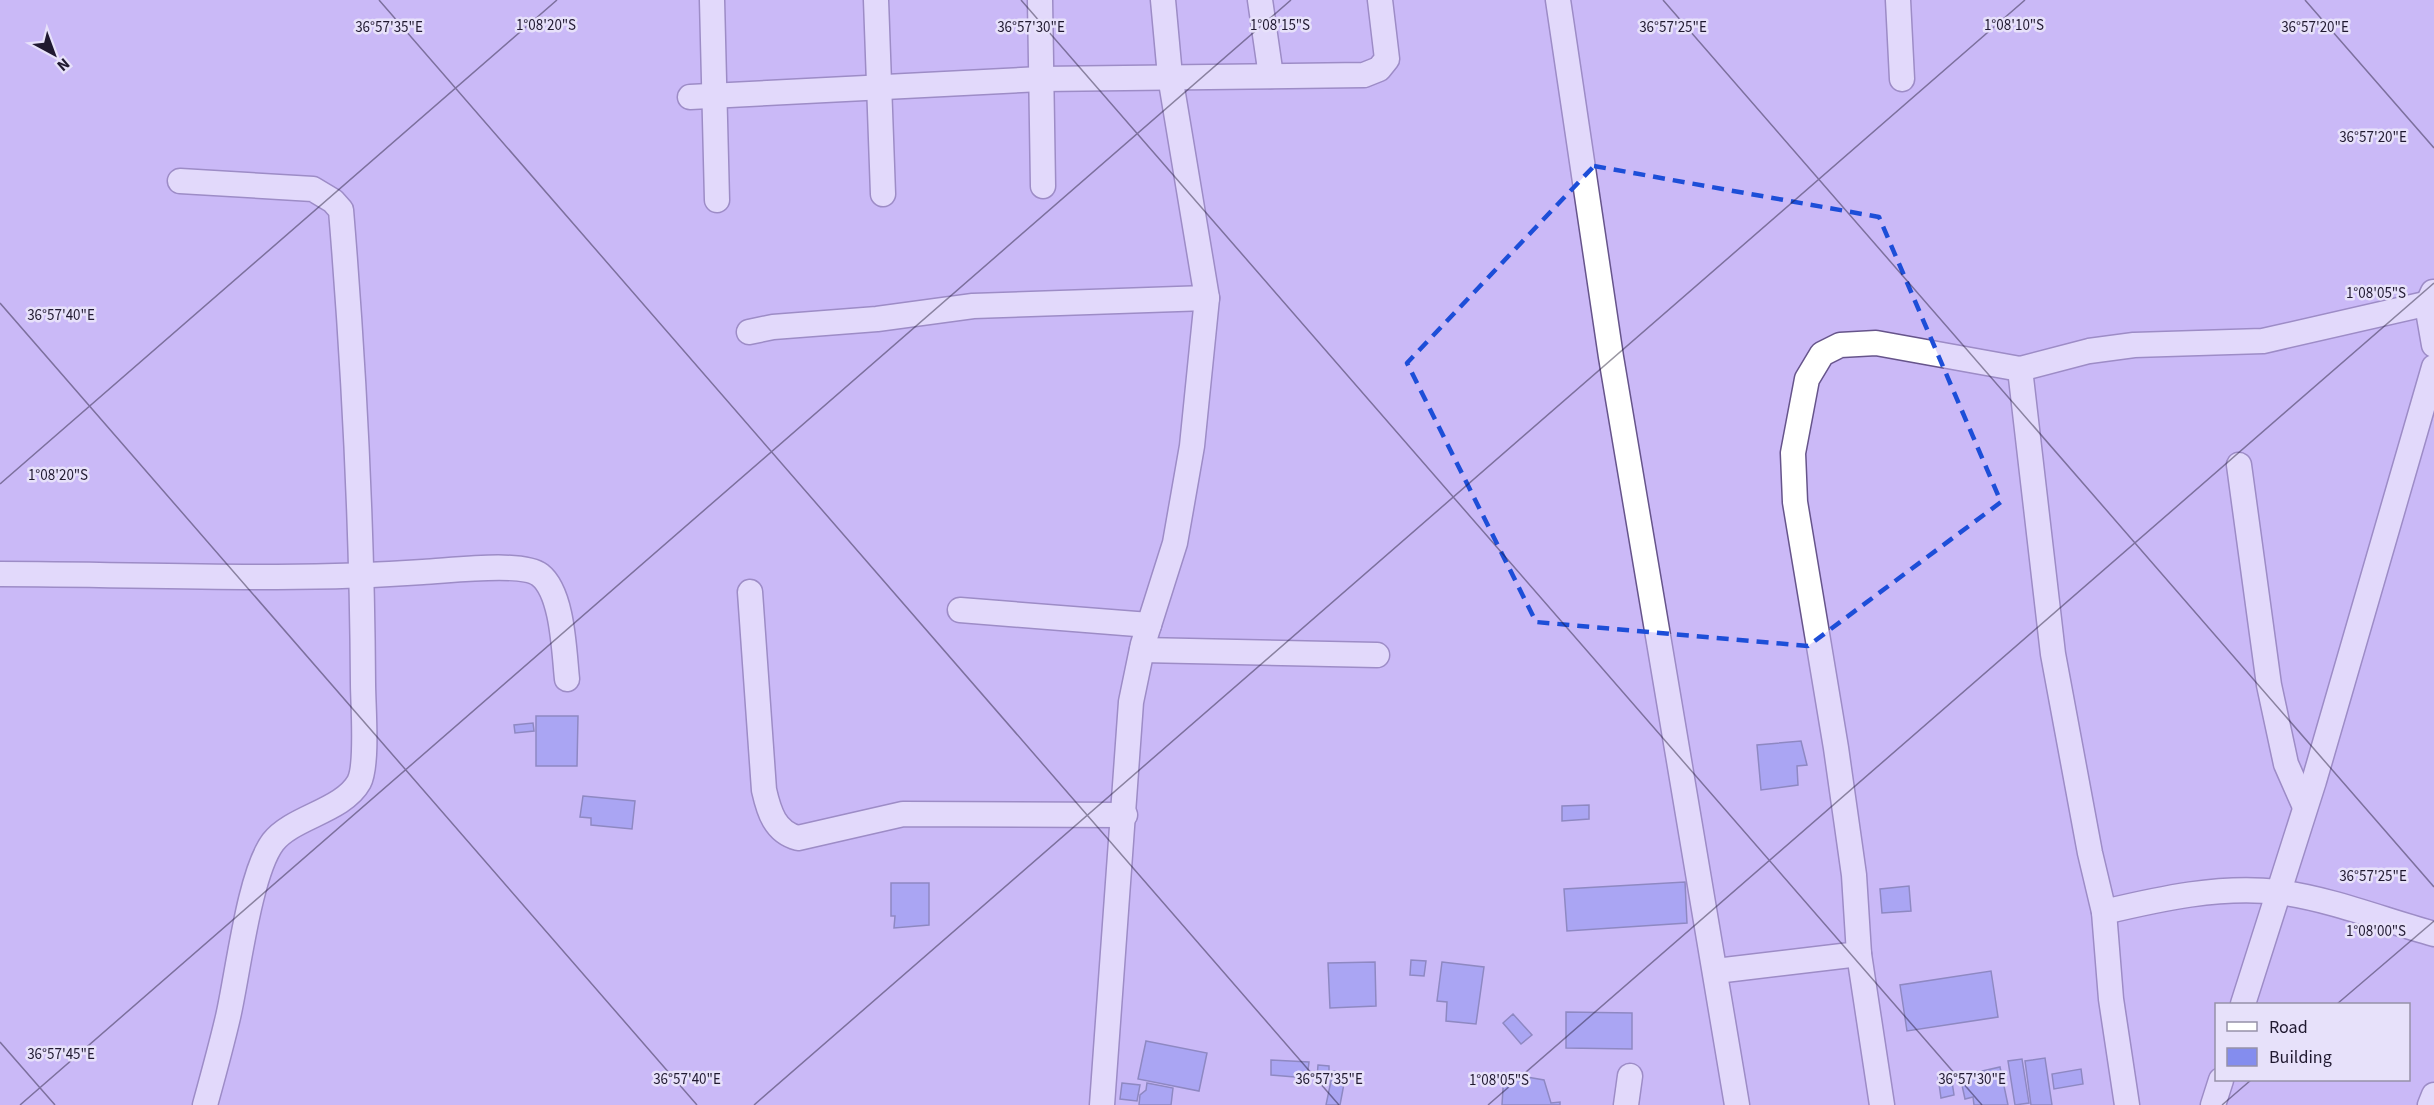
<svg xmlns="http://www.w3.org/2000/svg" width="2434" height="1105" font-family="'Source Sans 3',sans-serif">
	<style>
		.building { fill: #848dee; stroke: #464c82; stroke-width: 1.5 }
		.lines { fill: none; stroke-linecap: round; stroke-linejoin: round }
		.minor-casing { stroke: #66548b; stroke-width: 27 }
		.minor { stroke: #fff; stroke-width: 24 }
		.marked { fill: none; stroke: #1d4ed8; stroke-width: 4.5; stroke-dasharray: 12 8; stroke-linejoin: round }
		.ticks { fill: none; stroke: #201930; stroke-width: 1.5; stroke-opacity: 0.45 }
		.ticks-label { font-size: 15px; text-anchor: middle; fill: #201930; stroke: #e7e1fa; stroke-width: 5; stroke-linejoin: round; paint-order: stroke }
	</style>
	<rect width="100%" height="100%" fill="#cbb9f7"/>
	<!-- building -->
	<g class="building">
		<polygon points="536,716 578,716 577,766 536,766"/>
		<polygon points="533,723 534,731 515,733 514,725"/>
		<polygon points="1801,741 1807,765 1797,766 1798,785 1761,790 1757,745"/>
		<polygon points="583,796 635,801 632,829 591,825 591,818 580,817"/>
		<polygon points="1589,805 1589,819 1562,821 1562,806"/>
		<polygon points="1685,882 1687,923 1567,931 1564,889"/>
		<polygon points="891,883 929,883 929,925 894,928 895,916 891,916"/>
		<polygon points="1909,886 1911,911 1882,913 1880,889"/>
		<polygon points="1411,960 1426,961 1424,976 1410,975"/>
		<polygon points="1375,962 1376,1006 1330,1008 1328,963"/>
		<polygon points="1442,962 1484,967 1476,1024 1446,1021 1447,1002 1437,1001"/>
		<polygon points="1991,971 1998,1017 1907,1031 1900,985"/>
		<polygon points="1566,1012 1632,1013 1632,1049 1566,1048"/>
		<polygon points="1513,1014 1532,1035 1521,1044 1503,1023"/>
		<polygon points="1146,1041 1207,1053 1199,1091 1138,1079"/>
		<polygon points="2045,1058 2052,1105 2031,1105 2025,1061"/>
		<polygon points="2022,1059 2029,1103 2015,1105 2008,1061"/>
		<polygon points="1271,1060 1309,1062 1307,1078 1271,1075"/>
		<polygon points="1318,1065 1329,1066 1329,1078 1317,1078"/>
		<polygon points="2000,1067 2008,1105 1974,1105 1973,1097 1965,1099 1960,1076"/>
		<polygon points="2081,1069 2083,1084 2054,1089 2052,1074"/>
		<polygon points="1333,1071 1346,1073 1340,1105 1326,1105"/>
		<polygon points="1504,1073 1544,1080 1551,1103 1560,1102 1560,1105 1502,1105"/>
		<polygon points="1951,1075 1954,1095 1941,1098 1938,1077"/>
		<polygon points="1122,1083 1140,1085 1137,1101 1120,1099"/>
		<polygon points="1147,1083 1173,1088 1171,1105 1139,1105 1140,1095 1146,1090"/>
	</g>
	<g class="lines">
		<defs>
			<g id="minor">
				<polyline points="712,0 717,200"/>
				<polyline points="876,0 883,194"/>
				<polyline points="1040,0 1043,186"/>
				<polyline points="1260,0 1271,76"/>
				<polyline points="1558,0 1611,357 1737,1105"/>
				<polyline points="1898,0 1902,79"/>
				<polyline points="690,97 1041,79 1364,75 1379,69 1387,59 1380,0"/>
				<path d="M180,181L313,189L333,201L341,210C354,367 362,525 363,683C363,705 368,765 359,782C343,811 292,817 273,842C249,874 238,974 228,1017C221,1047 213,1076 205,1105"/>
				<polyline points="2433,292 2427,305 2434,345"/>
				<polyline points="749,332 773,327 877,319 973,306 1207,298"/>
				<polyline points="2020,369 2053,654 2090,853 2104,912 2111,999 2127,1105"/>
				<polyline points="2239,465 2269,685 2286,764 2305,807"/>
				<path d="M0,574C141,574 282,582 423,572C448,571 522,561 540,575C563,593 564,652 567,679"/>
				<path d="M750,592L764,790C769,812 775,832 798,838L903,814L1125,815"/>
				<polyline points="960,610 1149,625"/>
				<polyline points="1142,650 1377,655"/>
				<path d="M2104,912C2159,899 2221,885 2278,892C2331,899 2383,920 2434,934"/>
				<polyline points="1859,954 1882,1105"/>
				<polyline points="1716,971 1859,954 1854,875 1836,748 1795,502 1793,453 1807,379 1822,354 1840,345 1876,343 2020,369 2089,351 2134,345 2263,341 2434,302"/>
				<polyline points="2243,1004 2314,781 2434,367"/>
				<polyline points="1102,1105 1131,702 1143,644 1175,543 1192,446 1207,298 1170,76 1163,0"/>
				<polyline points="1626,1105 1630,1076"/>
				<polyline points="2213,1105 2221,1080"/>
				<polyline points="2430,1105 2434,1095"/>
			</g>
		</defs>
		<!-- minor casing -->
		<use href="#minor" class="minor-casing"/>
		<!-- minor -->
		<use href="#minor" class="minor"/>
	</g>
	<!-- marked area -->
	<path d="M0 0H2434V1105H0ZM1594,166L1879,217L2001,502L1808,646L1536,622L1407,363Z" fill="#cbb9f7" fill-opacity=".55" fill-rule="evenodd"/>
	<path class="marked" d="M1594,166L1879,217L2001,502L1808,646L1536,622L1407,363Z"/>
	<!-- ticks -->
	<path class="ticks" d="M379,0L1339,1105M1021,0L1982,1105M1663,0L2434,887M2305,0L2434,148M0,303L697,1105M0,484L557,0M2337,1004L2434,921M0,1042L55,1105M20,1105L1291,0M754,1105L2025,0M1488,1105L2434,283M2222,1105L2251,1080"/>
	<g class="ticks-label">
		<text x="546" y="30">1°08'20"S</text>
		<text x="1280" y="30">1°08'15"S</text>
		<text x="2014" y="30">1°08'10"S</text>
		<text x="389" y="32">36°57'35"E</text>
		<text x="1673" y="32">36°57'25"E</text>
		<text x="1031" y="32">36°57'30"E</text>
		<text x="2315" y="32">36°57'20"E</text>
		<text x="2373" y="142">36°57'20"E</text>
		<text x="2376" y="298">1°08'05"S</text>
		<text x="61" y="320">36°57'40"E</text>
		<text x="58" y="480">1°08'20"S</text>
		<text x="2373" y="881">36°57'25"E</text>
		<text x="2376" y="936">1°08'00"S</text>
		<text x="61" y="1059">36°57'45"E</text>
		<text x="687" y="1084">36°57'40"E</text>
		<text x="1329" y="1084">36°57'35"E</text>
		<text x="1972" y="1084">36°57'30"E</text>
		<text x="1499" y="1085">1°08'05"S</text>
	</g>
	<!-- legend -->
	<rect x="2215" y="1003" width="195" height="78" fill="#e7e1fa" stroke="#9791a9" stroke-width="1.5"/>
	<rect x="2227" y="1022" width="30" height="9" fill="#ffffff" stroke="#9791a9" stroke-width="1.5"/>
	<text x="2269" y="1033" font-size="18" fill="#201930">Road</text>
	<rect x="2227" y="1048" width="30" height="18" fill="#848dee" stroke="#9791a9" stroke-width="1.5"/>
	<text x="2269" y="1063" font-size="18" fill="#201930">Building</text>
	<!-- north arrow -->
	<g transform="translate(54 54) rotate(139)" stroke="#e7e1fa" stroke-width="4.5" paint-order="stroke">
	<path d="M0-4.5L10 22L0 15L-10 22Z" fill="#201930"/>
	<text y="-9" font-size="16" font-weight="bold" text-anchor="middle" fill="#201930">N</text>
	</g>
</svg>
